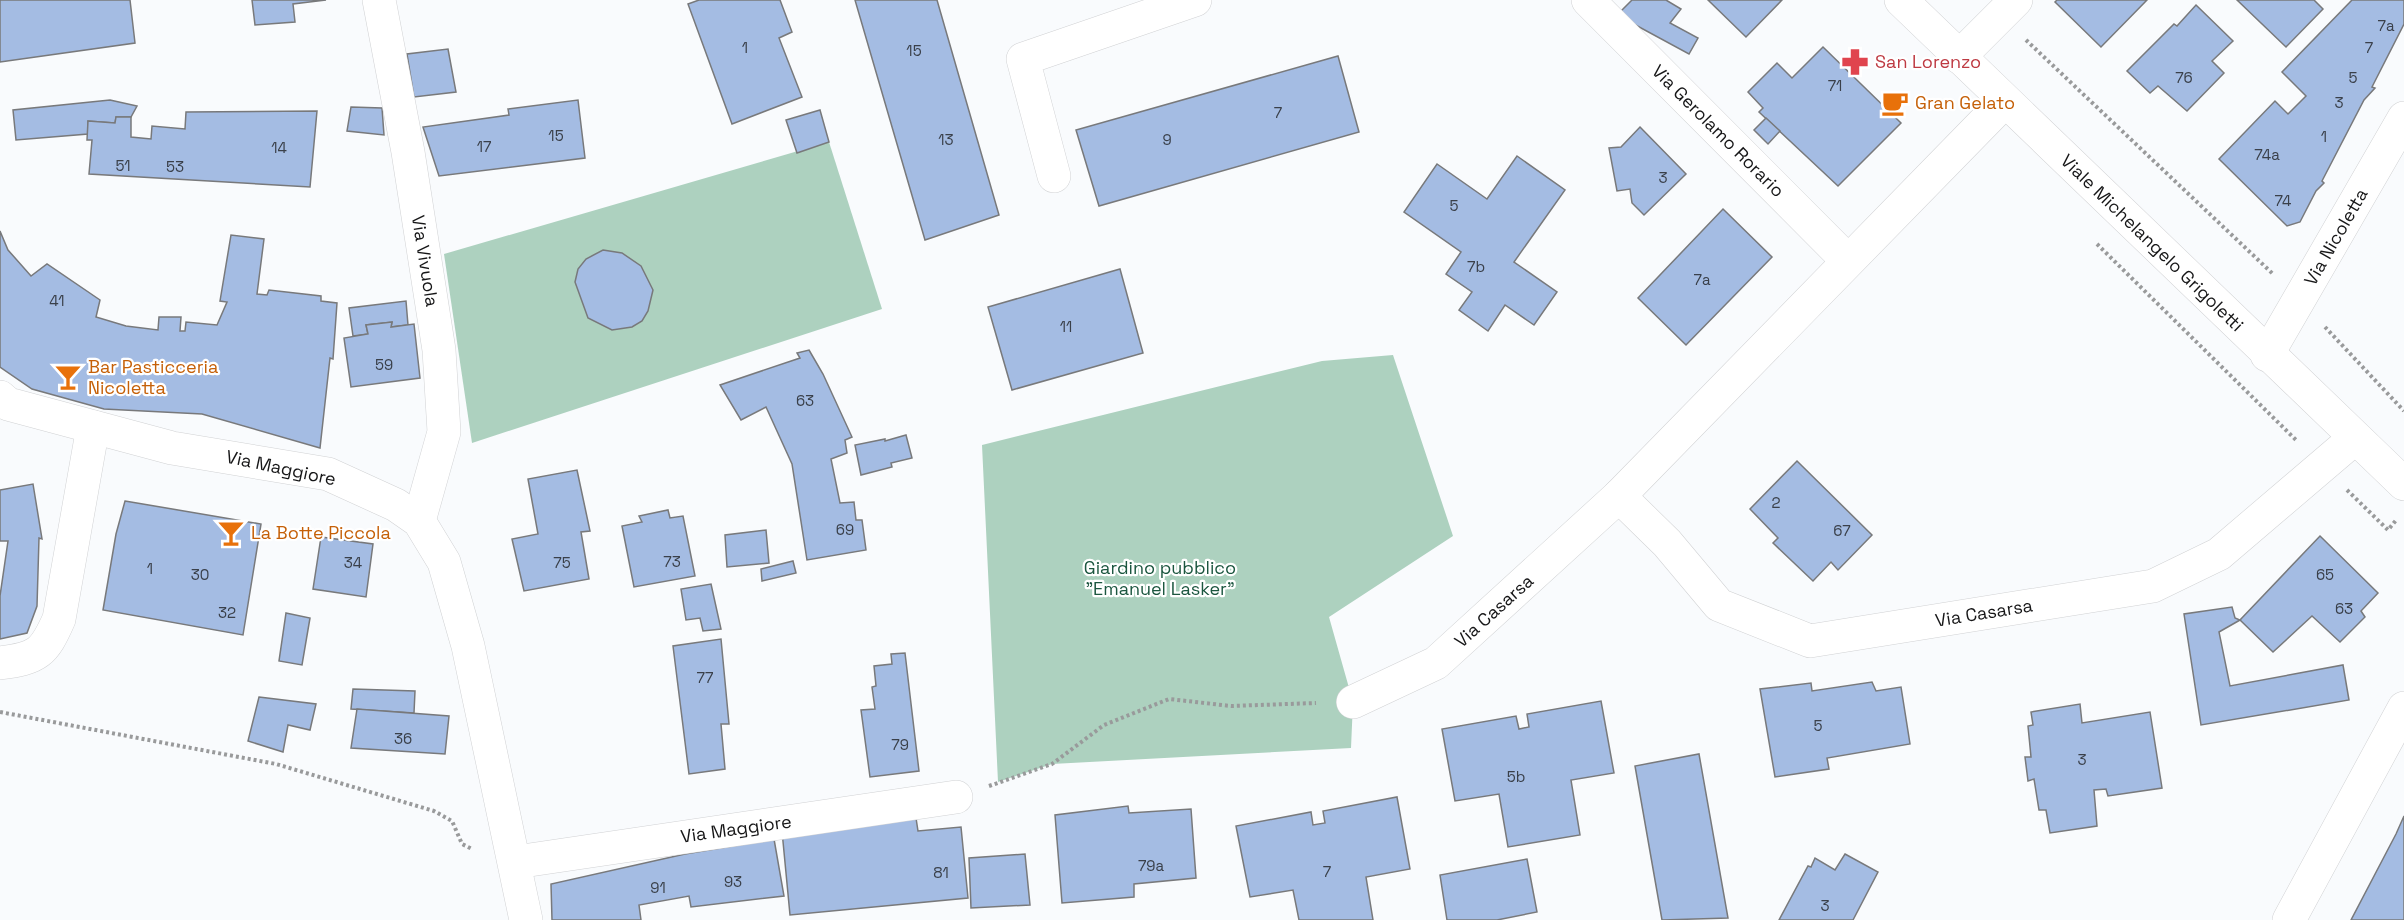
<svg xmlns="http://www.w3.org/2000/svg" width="2404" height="920" font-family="'Space Grotesk',sans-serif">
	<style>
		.green { fill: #add1bf }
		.building { fill: #a4bce3; stroke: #78797b; stroke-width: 1.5 }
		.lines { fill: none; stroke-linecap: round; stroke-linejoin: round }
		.street-casing { stroke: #d1d2d4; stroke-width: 34 }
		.secondary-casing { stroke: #d1d2d4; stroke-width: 34 }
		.path { stroke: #999a9b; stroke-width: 4; stroke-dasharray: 3 3; stroke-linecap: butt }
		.street { stroke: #fff; stroke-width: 33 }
		.secondary { stroke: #fff; stroke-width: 33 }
		.labels { text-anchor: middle; stroke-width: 4.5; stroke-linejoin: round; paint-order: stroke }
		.number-label { font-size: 15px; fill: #3a404a }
		.health-label { font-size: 18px; fill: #be3a42; stroke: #fff; text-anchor: start }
		.food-label { font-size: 18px; fill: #c56008; stroke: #fff; text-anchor: start }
		.street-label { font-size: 18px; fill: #161617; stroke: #fff }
		.park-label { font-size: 18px; fill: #1b563f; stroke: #fff }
	</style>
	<rect width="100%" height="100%" fill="#f9fbfd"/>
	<!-- green -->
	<g class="green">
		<polygon points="829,142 882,309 472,443 444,254"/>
		<polygon points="1393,355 1453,536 1329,617 1353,702 1351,748 1052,764 998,782 982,445 1322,361"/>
	</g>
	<!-- building -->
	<g class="building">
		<polygon points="0,0 130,0 135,43 0,62"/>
		<polygon points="252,0 326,0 293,4 295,22 255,25"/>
		<polygon points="699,0 780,0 792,32 779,38 802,97 732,124 688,4"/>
		<polygon points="855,0 937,0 999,215 925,240"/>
		<polygon points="1632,0 1666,0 1681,9 1670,23 1698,38 1689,54 1617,15"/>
		<polygon points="1708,0 1782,0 1746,37"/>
		<polygon points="2057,0 2147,0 2101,47 2055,2"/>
		<polygon points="2237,0 2314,0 2323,9 2286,47"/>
		<polygon points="2352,0 2404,0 2404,24 2372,87 2375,88 2364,100 2322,181 2324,183 2316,191 2300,222 2287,226 2219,159 2275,101 2288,114 2306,96 2282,72"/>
		<polygon points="2196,5 2233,41 2212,61 2224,73 2187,111 2158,86 2150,93 2127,71 2174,24 2177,26"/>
		<polygon points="1823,47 1901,123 1838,186 1759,112 1763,108 1748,92 1777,63 1792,78"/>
		<polygon points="448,49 456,92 414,97 407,54"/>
		<polygon points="1338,56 1359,132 1099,206 1076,130"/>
		<polygon points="110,100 137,106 131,117 116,117 115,123 88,121 88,134 16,140 13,110"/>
		<polygon points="578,100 585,158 439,176 423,127 509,115 508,109"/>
		<polygon points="351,107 382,108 384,135 347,131"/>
		<polygon points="820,110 829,142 797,153 786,120"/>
		<polygon points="317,111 310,187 89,174 92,140 87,140 88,121 115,123 116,117 131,117 131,137 151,139 152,126 185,129 186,112"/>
		<polygon points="1766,118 1780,131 1768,144 1754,130"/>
		<polygon points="1640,127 1686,174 1644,215 1632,203 1630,189 1617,191 1609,148 1621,147"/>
		<polygon points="1517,156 1565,190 1514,262 1557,292 1534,325 1505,305 1488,331 1459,310 1472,292 1446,274 1461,252 1404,212 1437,164 1487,199"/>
		<polygon points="1723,209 1772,257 1686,345 1638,298"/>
		<polygon points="0,231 8,250 31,276 47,264 100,300 96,317 126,326 158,330 159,317 181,317 180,331 185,331 186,322 217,325 227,302 220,301 231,235 264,239 257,294 267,295 269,290 321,296 321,301 337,303 333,359 330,358 320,448 202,414 104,409 32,389 0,367"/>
		<polygon points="603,250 622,253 641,266 653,290 648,311 642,321 632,327 612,330 588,318 575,282 578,269 586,259"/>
		<polygon points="1120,269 1143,353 1012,390 988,307"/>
		<polygon points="406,301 408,325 391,327 392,322 366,325 368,334 353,336 349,308"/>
		<polygon points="392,322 391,327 414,324 420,378 351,387 344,338 368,334 366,325"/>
		<polygon points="809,350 823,374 852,437 845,440 847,453 831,459 840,503 854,502 856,520 862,520 866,550 807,560 792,464 766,407 741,420 720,385 800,358 797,353"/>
		<polygon points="906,435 912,458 891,463 892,467 861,475 855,445 885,439 885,441"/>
		<polygon points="1797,461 1872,535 1838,570 1831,562 1813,581 1773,543 1778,538 1750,509"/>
		<polygon points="577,470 590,531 581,532 589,579 524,591 512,539 538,534 528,479"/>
		<polygon points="33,484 42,539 39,538 37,606 27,633 0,639 0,596 8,541 0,541 0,490"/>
		<polygon points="125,501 261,524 243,635 103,610 116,534"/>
		<polygon points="668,510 670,518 683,516 695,576 634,587 622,526 642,522 639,516"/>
		<polygon points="766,530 769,563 727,567 725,535"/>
		<polygon points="2320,536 2378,593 2361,611 2365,617 2340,642 2312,616 2273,652 2240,620"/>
		<polygon points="321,537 373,544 366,597 313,589"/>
		<polygon points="793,561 796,573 762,581 761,569"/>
		<polygon points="711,584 721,629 703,631 700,618 686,620 681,589"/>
		<polygon points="2232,607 2235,618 2240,620 2219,632 2230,686 2343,665 2349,700 2201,725 2184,614"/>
		<polygon points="286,613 310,618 302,665 279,661"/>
		<polygon points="721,639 729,724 721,724 725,769 689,774 673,646"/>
		<polygon points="905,653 919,771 870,777 861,710 875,709 872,687 876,686 874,666 892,664 891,654"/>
		<polygon points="1872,682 1876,691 1901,687 1910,744 1827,758 1829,769 1775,777 1760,689 1811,683 1812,691"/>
		<polygon points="353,689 415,691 414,713 351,709"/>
		<polygon points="259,697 316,704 310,730 288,725 283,752 248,741"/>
		<polygon points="1601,701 1614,773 1571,780 1580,835 1508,847 1499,794 1455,801 1442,729 1516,716 1519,729 1529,727 1527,714"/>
		<polygon points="2080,704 2082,723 2150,712 2162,788 2108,796 2106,789 2094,790 2097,826 2050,833 2046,810 2039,810 2034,779 2028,781 2025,757 2031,757 2028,726 2033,725 2031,712"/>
		<polygon points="357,709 449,716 445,754 351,748"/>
		<polygon points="1699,754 1728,918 1662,920 1635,766"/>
		<polygon points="1397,797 1410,869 1366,877 1373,920 1299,920 1293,890 1250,897 1236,826 1311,812 1313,825 1325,823 1323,811"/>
		<polygon points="1128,806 1129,813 1191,809 1196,878 1134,884 1134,897 1062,903 1055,815"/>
		<polygon points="2404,816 2404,920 2351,920 2396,834"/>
		<polygon points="916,818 918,831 961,827 968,898 790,915 782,831"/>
		<polygon points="774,839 784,896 691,907 689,896 639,905 641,920 552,920 551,884 685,854"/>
		<polygon points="1025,854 1030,905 971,908 969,858"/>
		<polygon points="1845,854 1878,872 1853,920 1779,920 1808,866 1811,867 1815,858 1835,870"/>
		<polygon points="1527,859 1537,912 1497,920 1447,920 1440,875"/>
	</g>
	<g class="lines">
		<defs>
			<g id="street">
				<polyline points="379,0 408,152 439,350 444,432 419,521"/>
				<polyline points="1588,0 1848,261"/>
				<polyline points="1959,57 2016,0"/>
				<polyline points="1054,176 1023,59 1195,0"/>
				<polyline points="2267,355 2404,118"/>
				<polyline points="0,397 8,404 172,448 328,474 396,505 419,521 444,562 468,646 526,920"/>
				<polyline points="1619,496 1667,543 1719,605 1810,641 2153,586 2219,554 2355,438"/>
				<path d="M0,663C38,658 44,653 59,619L93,427"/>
				<polyline points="1353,702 1436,663 1619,496 2005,101"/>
				<polyline points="516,862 956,797"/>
			</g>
			<g id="secondary">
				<polyline points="1901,0 2404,484"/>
				<polyline points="2289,920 2404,708"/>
			</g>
		</defs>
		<!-- street casing -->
		<use href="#street" class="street-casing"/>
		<!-- secondary casing -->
		<use href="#secondary" class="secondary-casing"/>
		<!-- path -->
		<g class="path">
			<polyline points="2026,40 2273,274"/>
			<polyline points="2097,244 2297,441"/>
			<polyline points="2325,327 2404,411"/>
			<polyline points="2347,490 2388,530 2397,519"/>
			<polyline points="0,712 276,764 434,811 452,821 462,844 472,849"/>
			<polyline points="989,786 1052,764 1104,725 1169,699 1231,706 1316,703"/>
		</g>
		<!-- street -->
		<use href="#street" class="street"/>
		<!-- secondary -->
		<use href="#secondary" class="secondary"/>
	</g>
	<!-- icons -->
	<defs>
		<symbol id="pharmacy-bare" viewBox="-9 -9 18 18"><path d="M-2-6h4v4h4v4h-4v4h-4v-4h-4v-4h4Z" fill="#e0444e" stroke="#fff" stroke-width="2.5" paint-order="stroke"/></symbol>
		<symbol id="cafe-bare" viewBox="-9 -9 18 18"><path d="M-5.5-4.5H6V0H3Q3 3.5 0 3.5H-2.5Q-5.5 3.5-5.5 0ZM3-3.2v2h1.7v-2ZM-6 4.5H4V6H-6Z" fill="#e8710a" stroke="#fff" stroke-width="2.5" paint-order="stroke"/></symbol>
		<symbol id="bar-bare" viewBox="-9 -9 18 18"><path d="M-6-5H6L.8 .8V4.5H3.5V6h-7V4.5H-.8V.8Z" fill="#e8710a" stroke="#fff" stroke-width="2.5" paint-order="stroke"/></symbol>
	</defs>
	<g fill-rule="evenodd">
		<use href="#pharmacy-bare" x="1836" y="43" width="38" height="38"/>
		<use href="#cafe-bare" x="1876" y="84" width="38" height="38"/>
		<use href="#bar-bare" x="49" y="358" width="38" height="38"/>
		<use href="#bar-bare" x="212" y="514" width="38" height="38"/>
	</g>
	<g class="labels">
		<!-- number labels -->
		<g class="number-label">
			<text x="2386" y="31">7a</text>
			<text x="745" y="53">1</text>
			<text x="2369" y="53">7</text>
			<text x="914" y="56">15</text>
			<text x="2184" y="83">76</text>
			<text x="2353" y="83">5</text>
			<text x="1835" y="91">71</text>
			<text x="2339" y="108">3</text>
			<text x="1278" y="118">7</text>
			<text x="556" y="141">15</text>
			<text x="2324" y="142">1</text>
			<text x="946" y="145">13</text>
			<text x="1167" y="145">9</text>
			<text x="484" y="152">17</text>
			<text x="279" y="153">14</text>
			<text x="2267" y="160">74a</text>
			<text x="123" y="171">51</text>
			<text x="175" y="172">53</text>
			<text x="1663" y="183">3</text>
			<text x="2283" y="206">74</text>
			<text x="1454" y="211">5</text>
			<text x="1476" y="272">7b</text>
			<text x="1702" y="285">7a</text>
			<text x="57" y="306">41</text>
			<text x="1066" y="332">11</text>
			<text x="384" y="370">59</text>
			<text x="805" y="406">63</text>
			<text x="1776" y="508">2</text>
			<text x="845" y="535">69</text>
			<text x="1842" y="536">67</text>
			<text x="672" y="567">73</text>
			<text x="353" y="568">34</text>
			<text x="562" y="568">75</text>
			<text x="150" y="574">1</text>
			<text x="200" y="580">30</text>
			<text x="2325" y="580">65</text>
			<text x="2344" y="614">63</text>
			<text x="227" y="618">32</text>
			<text x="705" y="683">77</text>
			<text x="1818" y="731">5</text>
			<text x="403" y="744">36</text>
			<text x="900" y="750">79</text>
			<text x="2082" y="765">3</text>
			<text x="1516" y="782">5b</text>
			<text x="1151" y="871">79a</text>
			<text x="1327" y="877">7</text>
			<text x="941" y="878">81</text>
			<text x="733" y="887">93</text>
			<text x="658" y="893">91</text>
			<text x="1825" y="911">3</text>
		</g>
		<!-- health labels -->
		<g class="health-label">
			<text x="1875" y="68">San Lorenzo</text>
		</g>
		<!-- food labels -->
		<g class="food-label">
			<text x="1915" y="109">Gran Gelato</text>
			<text x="88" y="373">Bar Pasticceria<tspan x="88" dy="21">Nicoletta</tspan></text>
			<text x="251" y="539">La Botte Piccola</text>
		</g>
		<!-- street labels -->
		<g class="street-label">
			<text transform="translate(1718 131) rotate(45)" y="6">Via Gerolamo Rorario</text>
			<text transform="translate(2336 237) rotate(-60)" y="6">Via Nicoletta</text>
			<text transform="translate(2152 243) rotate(44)" y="6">Viale Michelangelo Grigoletti</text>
			<text transform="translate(425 261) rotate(81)" y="6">Via Vivuola</text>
			<text transform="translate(281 468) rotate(12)" y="6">Via Maggiore</text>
			<text transform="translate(1494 611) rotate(-42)" y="6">Via Casarsa</text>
			<text transform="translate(1984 613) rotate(-9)" y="6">Via Casarsa</text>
			<text transform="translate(736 829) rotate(-8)" y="6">Via Maggiore</text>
		</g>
		<!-- park labels -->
		<g class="park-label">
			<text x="1160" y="574">Giardino pubblico<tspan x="1160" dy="21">"Emanuel Lasker"</tspan></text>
		</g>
	</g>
</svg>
